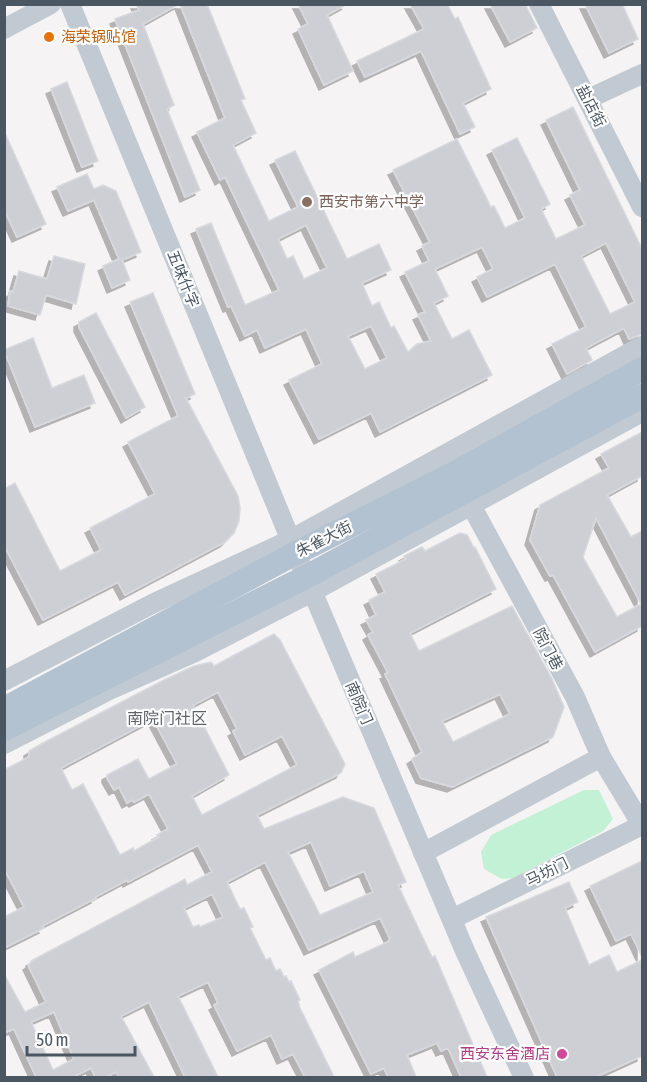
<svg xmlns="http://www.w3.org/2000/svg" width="647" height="1082" font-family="'Asap Condensed','Noto Sans SC',sans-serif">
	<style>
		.green { fill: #c3f1d5 }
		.building { fill: #cdcfd5; stroke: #d7d9de; stroke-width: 1.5; fill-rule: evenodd; filter: url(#shadow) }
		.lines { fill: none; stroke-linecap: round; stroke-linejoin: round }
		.minor { stroke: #c1cad2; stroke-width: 20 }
		.major { stroke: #b3c2d1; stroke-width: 24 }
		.food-dot { fill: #e8710a; stroke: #fff; stroke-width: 2 }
		.education-dot { fill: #8d6e63; stroke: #fff; stroke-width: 2 }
		.hotel-dot { fill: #d1479c; stroke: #fff; stroke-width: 2 }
		.labels { text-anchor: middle; stroke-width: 4.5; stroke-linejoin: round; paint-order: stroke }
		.food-label { font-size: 15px; fill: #c56008; stroke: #fff; text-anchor: start }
		.street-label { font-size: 15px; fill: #4a5661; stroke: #fff }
		.education-label { font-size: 15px; fill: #785e54; stroke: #fff; text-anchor: start }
		.hotel-label { font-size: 15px; fill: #b23c85; stroke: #fff; text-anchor: end }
		.neighbourhood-label { font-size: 16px; fill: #5f6368; stroke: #fff }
	</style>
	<defs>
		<filter id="shadow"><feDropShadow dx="-5" dy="5" stdDeviation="0" flood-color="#0004"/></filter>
	</defs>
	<rect width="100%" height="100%" fill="#f5f3f3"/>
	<!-- green -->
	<polygon class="green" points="584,790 599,790 613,819 603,831 513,878 502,879 484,869 481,852 491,835"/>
	<!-- building -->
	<g class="building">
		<polygon points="136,4 179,4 143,24 174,105 167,109 200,190 185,197 115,19 139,10"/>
		<path d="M180,4H207L245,99L241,100L256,133L233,145L269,221L298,207L275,160L295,151L347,259L379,244L391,270L362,283L372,306L379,302L391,328L394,326L408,352L417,344L431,341L418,315L425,312L405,272L429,261L422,246L430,242L393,170L457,139L491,207L494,206L505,228L525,218L492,150L517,138L550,204L541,209L556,239L585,225L570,195L580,190L546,120L573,107L642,249V334L629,339L624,328L586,348L592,360L567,374L552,344L586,327L555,264L487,297L477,277L493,269L482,247L435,269L448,296L434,303L452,339L469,330L492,375L380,432L371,413L319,439L289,380L322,364L306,329L265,348L257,330L245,336L231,306L228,307L196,229L211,223L245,305L279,290L225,177L220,180L197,132L225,118ZM306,225L327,268L304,279L293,256L287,259L278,239ZM606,243L635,302L610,314L581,256ZM371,326L387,358L365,369L348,336Z"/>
		<polygon points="298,4 347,4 327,15 353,71 324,85 298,29 308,24"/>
		<polygon points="410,4 447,4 455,19 458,17 491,89 463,103 475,127 460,134 421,51 365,77 357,61 424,29"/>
		<polygon points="490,4 525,4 537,28 510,42"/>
		<polygon points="585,4 622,4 638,39 609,53"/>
		<polygon points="67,82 98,161 82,167 51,89"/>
		<polygon points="4,131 46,224 17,237 4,209"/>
		<polygon points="87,174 94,189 103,185 116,191 141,252 122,260 130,280 112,288 103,266 119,259 94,200 68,211 57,187"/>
		<polygon points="54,256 85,264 76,304 46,295 40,315 8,306 10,291 13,292 19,271 47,279"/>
		<polygon points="153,293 195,394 186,398 238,496 240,508 239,521 234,533 225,542 125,595 118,582 43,620 4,545 4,489 15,483 60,571 101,550 90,528 155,494 128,442 178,416 130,302"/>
		<polygon points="96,313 145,407 126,418 79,327 79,322"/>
		<polygon points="33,338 52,388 84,375 95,403 35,427 4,350"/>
		<path d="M642,432V476L607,495L631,537L642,531V626L595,652L553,575L550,576L530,540L540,505L609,468L601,454ZM596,518L641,604L617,617L583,557Z"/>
		<path d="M460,533L467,535L474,548L475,547L496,589L410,633L419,651L512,606L552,679L564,707L553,737L452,787L421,778L412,759L422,752L385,674L388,673L368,635L373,632L366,620L376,615L369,600L385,592L376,574L406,559L404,556L422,547L425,551ZM500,694L510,714L453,742L442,721Z"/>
		<path d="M274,634L280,640L345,764L341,773L257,815L264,829L343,797L374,808L406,882L398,885L432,957L435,956L487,1077H461L448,1048L441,1051L437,1043L407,1055L416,1077H388L384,1068L371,1074L319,970L353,952L355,957L388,942L390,939L380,918L309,950L265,862L227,882L240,909L244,908L253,927L250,928L266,960L270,958L276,971L280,969L284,977L286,976L289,982L291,981L300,1000L298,1001L300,1008L334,1077H305L293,1054L282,1059L271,1035L237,1051L214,1005L218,1003L208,982L178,996L218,1077H185L149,1002L121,1016L154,1077H119L116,1072L106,1077H95L91,1068L73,1077H36L14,1029L4,1033V974L25,1012L46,1002L28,965L31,963V961L185,879L187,885L212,872L198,845L128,882L127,880L95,897L96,898L42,926L44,928L4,948V917L24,907L4,868V770L29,757V751L43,743L162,681L194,666L211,662L214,666ZM218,692L237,729L233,731L245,755L282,736L297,765L202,815L192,796L229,775L193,705ZM153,719L177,764L149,779L138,759L107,775V778L114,790L119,787L127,803L132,800L134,802L149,794L168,829L157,835L159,837L134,851L133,848L120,855L83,784L72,790L61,768ZM311,842L330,886L364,871L373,892L320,915L288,852ZM212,894L223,917L200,927L199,925L193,927L184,908ZM54,1012L74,1059L53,1070L31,1022Z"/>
		<polygon points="642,861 642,957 631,934 616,941 590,886"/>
		<polygon points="569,882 578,902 565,908 589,965 609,955 617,972 642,960 642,1056 596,1077 557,1077 486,917"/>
	</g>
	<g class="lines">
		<!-- minor -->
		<g class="minor">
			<polyline points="70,4 296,553 465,951 524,1078"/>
			<polyline points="539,4 642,207"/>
			<polyline points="4,29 51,4"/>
			<polyline points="588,99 642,74"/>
			<polyline points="465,494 575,697 601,757 642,825"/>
			<polyline points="4,681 152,604 290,540 642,346"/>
			<polyline points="4,744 109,690 195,652 312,592 642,412"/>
			<polyline points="423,853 601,757"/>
			<polyline points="452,919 642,825"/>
		</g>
		<!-- major -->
		<g class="major">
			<polyline points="4,709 296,553 455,473 642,369"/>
			<polyline points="4,729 306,577 642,396"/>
		</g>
	</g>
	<!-- markers -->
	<circle class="food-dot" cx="49" cy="37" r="6"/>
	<circle class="education-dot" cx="307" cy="202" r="6"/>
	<circle class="hotel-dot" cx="562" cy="1054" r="6"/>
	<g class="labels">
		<!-- food labels -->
		<g class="food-label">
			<text x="61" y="42">海荣锅贴馆</text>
		</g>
		<!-- street labels -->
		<g class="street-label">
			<text transform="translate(591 106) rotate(63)" y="5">盐店街</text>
			<text transform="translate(183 279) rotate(68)" y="5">五味什字</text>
			<text transform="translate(324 539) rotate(-27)" y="5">朱雀大街</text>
			<text transform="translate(548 649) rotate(62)" y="5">院门巷</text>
			<text transform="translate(359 703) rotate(67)" y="5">南院门</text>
			<text transform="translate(547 872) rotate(-26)" y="5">马坊门</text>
		</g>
		<!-- education labels -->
		<g class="education-label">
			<text x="319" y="207">西安市第六中学</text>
		</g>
		<!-- hotel labels -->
		<g class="hotel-label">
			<text x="550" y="1059">西安东舍酒店</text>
		</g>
		<!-- neighbourhood labels -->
		<g class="neighbourhood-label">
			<text x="167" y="724">南院门社区</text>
		</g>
	</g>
	<!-- border -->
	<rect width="647" height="1082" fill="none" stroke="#4a5661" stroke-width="12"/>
	<!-- scale -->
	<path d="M27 1046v9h108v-9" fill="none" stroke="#4a5661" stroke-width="3"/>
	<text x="36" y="1046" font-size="18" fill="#4a5661" stroke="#ffffff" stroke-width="4.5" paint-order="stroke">50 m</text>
</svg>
